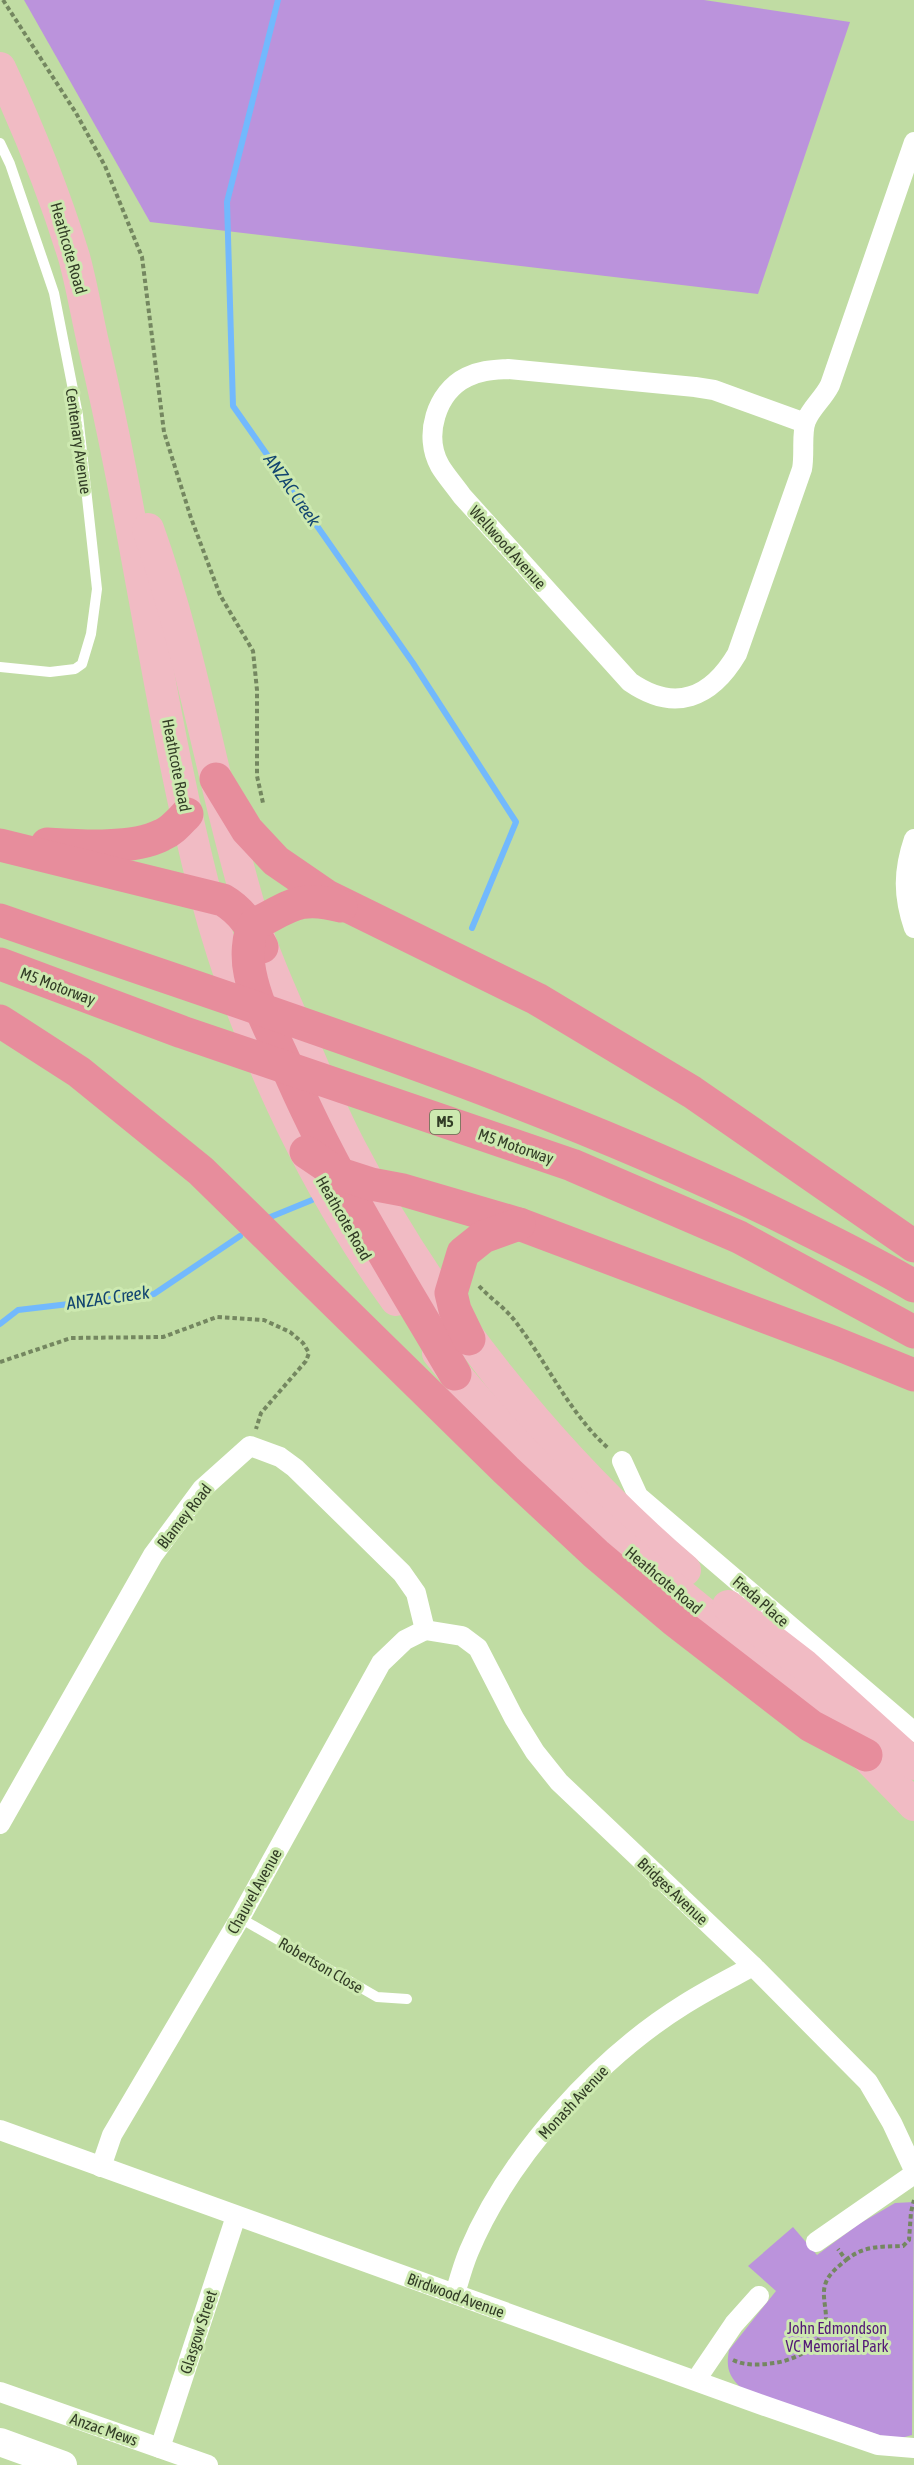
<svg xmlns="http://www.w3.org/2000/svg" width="914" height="2465" font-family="'Asap Condensed',sans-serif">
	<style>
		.green { fill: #bb93dc }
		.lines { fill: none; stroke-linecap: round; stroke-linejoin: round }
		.stream { stroke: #72b9fd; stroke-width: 6 }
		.path { stroke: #748760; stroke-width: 4; stroke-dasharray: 4.5 3; stroke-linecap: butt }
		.lane { stroke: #fff; stroke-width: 10 }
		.street { stroke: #fff; stroke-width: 20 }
		.secondary { stroke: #fff; stroke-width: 28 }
		.primary { stroke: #f1bbc4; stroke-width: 32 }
		.highway { stroke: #e78d9c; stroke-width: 33 }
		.labels { text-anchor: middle; stroke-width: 6; stroke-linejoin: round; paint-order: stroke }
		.shield { fill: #cde9b0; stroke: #60714f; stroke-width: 1.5 }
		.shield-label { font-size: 15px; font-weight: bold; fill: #323d26 }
		.street-label { font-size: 16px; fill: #323d26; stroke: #cde9b0 }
		.park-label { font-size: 16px; fill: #541a77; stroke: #cde9b0 }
		.water-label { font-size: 18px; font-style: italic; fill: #124570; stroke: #cde9b0 }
	</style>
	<rect width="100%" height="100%" fill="#c0dca3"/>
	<!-- green -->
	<g class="green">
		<polygon points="24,0 704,0 850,22 758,294 150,222"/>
		<path d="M914,2202L912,2435L894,2440L741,2388C728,2375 726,2367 729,2350L776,2291L748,2266L793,2227L817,2255L859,2224L895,2203Z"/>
	</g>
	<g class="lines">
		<!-- stream -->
		<g class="stream">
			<polyline points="278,0 227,202 233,406 413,663 516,822 472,928"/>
			<polyline points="268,1218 312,1200"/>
			<polyline points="0,1324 18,1310 154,1294 240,1236"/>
		</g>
		<!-- path -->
		<g class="path">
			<polyline points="3,0 76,113 105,166 142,257 164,432 191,518 220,595 253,651 257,690 257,776 263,803"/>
			<path d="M479,1286C492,1300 507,1309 518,1325C549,1366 570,1414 608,1448"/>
			<polyline points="0,1362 71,1338 163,1337 217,1317 264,1320 290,1332 303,1343 309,1353 306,1361 261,1413 256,1429"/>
			<path d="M846,2260C865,2245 880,2247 903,2246L909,2240L911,2212L914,2200"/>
			<path d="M733,2360C745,2366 761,2365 774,2363C797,2360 826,2344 826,2318C826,2307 822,2295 825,2285C828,2274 838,2267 846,2260L838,2249"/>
		</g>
		<!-- lane -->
		<g class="lane">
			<polyline points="0,143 10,164 54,293 78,415 97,589 91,634 82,664 75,669 50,672 0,667"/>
			<polyline points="240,1918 377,1997 407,1999"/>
		</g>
		<!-- street -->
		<g class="street">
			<path d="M805,423L714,390L695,387L508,369C493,370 481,370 467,377C436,392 423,436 440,466C446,476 455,486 462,496L630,682C675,713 711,698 737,654L802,469C805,454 801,433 806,421C811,408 823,399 830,385L914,142"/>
			<path d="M914,839C903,871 903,896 914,928"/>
			<polyline points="622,1461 638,1496 914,1732"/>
			<polyline points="425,1630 462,1636 478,1648 514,1718 535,1752 559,1782 753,1966 868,2082 892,2123 914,2170"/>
			<polyline points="0,1824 153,1555 202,1489 250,1446 280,1457 295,1468 402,1573 416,1593 425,1630"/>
			<polyline points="0,2130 765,2406 878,2445 914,2448"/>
			<polyline points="101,2167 112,2135 240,1918 381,1663 405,1640 425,1630"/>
			<polyline points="816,2242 914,2174"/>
			<path d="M455,2294C459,2280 463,2265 469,2251C509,2156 598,2058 685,2004C707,1990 731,1978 753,1966"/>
			<polyline points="696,2380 734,2324 759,2296"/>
			<polyline points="0,2392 208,2465"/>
			<polyline points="160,2448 236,2216"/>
		</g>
		<!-- secondary -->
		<polyline class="secondary" points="0,2442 63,2465"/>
		<!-- primary -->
		<g class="primary">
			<path d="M0,68C29,130 54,192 74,257C82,286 87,317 94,347C137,527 159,713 205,892C242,1034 310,1181 396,1300"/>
			<path d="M148,529C194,657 214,793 254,923C266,961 283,997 299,1034C316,1073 331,1112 351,1149C433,1307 550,1454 685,1570"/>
			<path d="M438,1353C471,1394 506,1434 543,1472C619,1550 708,1613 790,1685C834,1723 874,1764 914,1805"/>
			<polyline points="728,1606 804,1665 914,1764"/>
		</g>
		<!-- highway -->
		<g class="highway">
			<polyline points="216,779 247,830 276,861 327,896 537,999 692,1092 914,1246"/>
			<path d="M47,844C79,846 133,850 162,835C172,831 179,822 187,814"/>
			<path d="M0,845L223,900C242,911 252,928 262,947"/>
			<path d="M341,906C299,895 291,906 255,924C247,936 247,959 250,973C256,1004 272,1033 285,1062C331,1171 395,1272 455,1374"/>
			<path d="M0,920C262,1011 528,1093 778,1215C824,1238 870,1260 914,1286"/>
			<polyline points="0,964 182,1032 572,1165 739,1237 914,1332"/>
			<polyline points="0,1021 79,1072 201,1171 506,1470 596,1554 674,1620 811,1726 866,1755"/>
			<polyline points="306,1152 337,1173 371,1184 403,1190 519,1224 835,1343 914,1375"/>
			<polyline points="469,1339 455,1310 451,1293 463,1253 483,1237 519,1224"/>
		</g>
	</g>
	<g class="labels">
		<!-- shield labels -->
		<rect class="shield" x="430" y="1110" width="30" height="24" rx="4.5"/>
		<g class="shield-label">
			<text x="445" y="1127">M5</text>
		</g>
		<!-- street labels -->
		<g class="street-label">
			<text transform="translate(69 248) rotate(74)" y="6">Heathcote Road</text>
			<text transform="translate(79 441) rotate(82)" y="6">Centenary Avenue</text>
			<text transform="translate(508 547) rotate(48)" y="6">Wellwood Avenue</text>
			<text transform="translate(177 765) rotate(79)" y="6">Heathcote Road</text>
			<text transform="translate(58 986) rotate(21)" y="6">M5 Motorway</text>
			<text transform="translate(516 1146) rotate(19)" y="6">M5 Motorway</text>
			<text transform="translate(344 1218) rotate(60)" y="6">Heathcote Road</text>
			<text transform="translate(184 1516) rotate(-52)" y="6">Blamey Road</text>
			<text transform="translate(664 1580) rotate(40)" y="6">Heathcote Road</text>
			<text transform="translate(761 1601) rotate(41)" y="6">Freda Place</text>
			<text transform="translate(254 1891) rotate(-61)" y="6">Chauvel Avenue</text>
			<text transform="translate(673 1891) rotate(43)" y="6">Bridges Avenue</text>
			<text transform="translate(321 1965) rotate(30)" y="6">Robertson Close</text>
			<text transform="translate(573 2102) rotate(-47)" y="6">Monash Avenue</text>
			<text transform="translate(456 2295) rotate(20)" y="6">Birdwood Avenue</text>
			<text transform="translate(198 2332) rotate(-72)" y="6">Glasgow Street</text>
			<text transform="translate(104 2429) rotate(19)" y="6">Anzac Mews</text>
		</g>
		<!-- park labels -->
		<g class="park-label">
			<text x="837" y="2334">John Edmondson<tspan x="837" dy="18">VC Memorial Park</tspan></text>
		</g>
		<!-- water labels -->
		<g class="water-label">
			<text transform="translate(292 490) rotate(55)" y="6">ANZAC Creek</text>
			<text transform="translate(108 1298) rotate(-8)" y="6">ANZAC Creek</text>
		</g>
	</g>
</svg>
